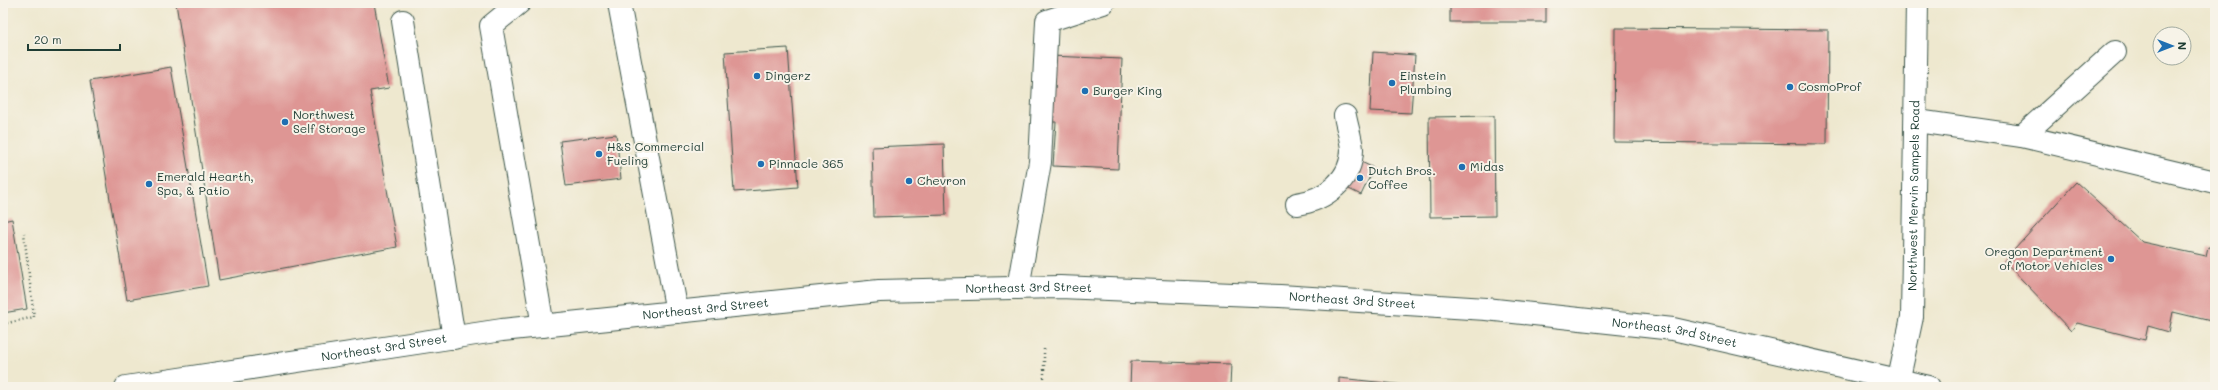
<svg xmlns="http://www.w3.org/2000/svg" width="2218" height="390" font-family="Mali,sans-serif">
	<style>
		.building { fill: #de9694 }
		.lines { fill: none; stroke-linecap: round; stroke-linejoin: round }
		.minor-casing { stroke: #3e574b; stroke-width: 24 }
		.major-casing { stroke: #3e574b; stroke-width: 24 }
		.path { stroke: #3e574b; stroke-width: 2.5; stroke-dasharray: 1 3; stroke-linecap: butt }
		.minor { stroke: #fff; stroke-width: 22 }
		.major { stroke: #fff; stroke-width: 22 }
		.poi-dot { fill: #1f6fb2; stroke: #f7f3e8; stroke-width: 1.5 }
		.labels { text-anchor: middle; stroke-width: 4; stroke-linejoin: round; paint-order: stroke }
		.poi-label { font-size: 12px; fill: #1f3d34; stroke: #f7f3e8; text-anchor: start }
		.street-label { font-size: 12px; fill: #1f3d34; stroke: #f7f3e8 }
	</style>
	<rect width="100%" height="100%" fill="#f7f3e8"/>
	<filter id="ink" filterUnits="userSpaceOnUse"><feTurbulence type="fractalNoise" baseFrequency=".025" numOctaves="2"/><feDisplacementMap in="SourceGraphic" scale="8" xChannelSelector="R" yChannelSelector="G"/><feConvolveMatrix kernelMatrix="1 2 1 2 8 2 1 2 1" color-interpolation-filters="sRGB"/></filter>
	<filter id="wash" filterUnits="userSpaceOnUse"><feTurbulence type="fractalNoise" baseFrequency=".012" numOctaves="4" result="noise"/><feDisplacementMap in="SourceGraphic" scale="16" xChannelSelector="R" yChannelSelector="G"/><feGaussianBlur stdDeviation="0.9" result="paint"/><feColorMatrix in="noise" values="0 0 0 0 0 0 0 0 0 0 0 0 0 0 0 0 0 1.4 0 .05"/><feComposite in="paint" operator="in"/></filter>
	<g filter="url(#wash)">
		<rect width="100%" height="100%" fill="#eee8cf"/>
		<g id="blocks">
			<!-- building -->
			<g class="building">
				<polygon points="176,3 374,3 389,88 370,91 397,247 219,280"/>
				<rect x="1450" y="3" width="96" height="19"/>
				<polygon points="1615,28 1828,30 1827,144 1614,142"/>
				<polygon points="788,48 798,187 734,192 725,52"/>
				<polygon points="1373,52 1415,55 1411,113 1370,111"/>
				<polygon points="1050,56 1122,59 1118,169 1053,166 1056,122 1048,122"/>
				<polygon points="171,67 208,286 127,300 90,81"/>
				<polygon points="1494,116 1495,216 1430,217 1429,117"/>
				<polygon points="616,134 621,179 566,186 560,141"/>
				<polygon points="944,144 946,215 874,217 872,147"/>
				<polygon points="1359,161 1374,168 1361,195 1347,188"/>
				<polygon points="2076,182 2142,242 2206,256 2208,247 2215,248 2215,322 2173,312 2169,332 2148,326 2145,340 2077,323 2071,331 2004,261"/>
				<polygon points="12,219 27,309 3,313 3,221"/>
				<polygon points="1131,361 1231,364 1230,387 1130,387"/>
				<polygon points="1339,378 1405,385 1405,387 1339,387"/>
			</g>
		</g>
	</g>
	<g filter="url(#ink)">
		<use href="#blocks" fill-opacity="0" stroke="#3e574b" stroke-width="1"/>
		<g class="lines">
			<defs>
				<g id="minor">
					<polyline points="519,3 491,26 543,326"/>
					<polyline points="619,3 677,312"/>
					<polyline points="403,21 454,338"/>
					<polyline points="1917,121 2022,136 2215,182"/>
					<polyline points="2022,136 2115,52"/>
					<path d="M1297,204C1325,200 1352,180 1352,149C1351,138 1347,127 1345,116"/>
					<polyline points="1018,288 1040,162 1047,21 1103,3"/>
					<path id="s1" d="M1897,387L1912,317L1917,3"/>
				</g>
				<g id="major">
					<path id="s2" d="M126,387L502,330L879,291L1060,287L1280,296L1486,309L1673,329L1929,387"/>
				</g>
			</defs>
			<!-- minor casing -->
			<use href="#minor" class="minor-casing"/>
			<!-- major casing -->
			<use href="#major" class="major-casing"/>
			<!-- path -->
			<g class="path">
				<polyline points="3,324 34,317 24,233"/>
				<polyline points="1044,349 1044,387"/>
			</g>
			<!-- minor -->
			<use href="#minor" class="minor"/>
			<!-- major -->
			<use href="#major" class="major"/>
		</g>
	</g>
	<!-- markers -->
	<g class="poi-dot">
		<circle cx="757" cy="76" r="4"/>
		<circle cx="1392" cy="83" r="4"/>
		<circle cx="1790" cy="87" r="4"/>
		<circle cx="1085" cy="91" r="4"/>
		<circle cx="285" cy="122" r="4"/>
		<circle cx="599" cy="154" r="4"/>
		<circle cx="761" cy="164" r="4"/>
		<circle cx="1462" cy="167" r="4"/>
		<circle cx="1360" cy="178" r="4"/>
		<circle cx="909" cy="181" r="4"/>
		<circle cx="149" cy="184" r="4"/>
		<circle cx="2111" cy="259" r="4"/>
	</g>
	<g class="labels">
		<!-- poi labels -->
		<g class="poi-label">
			<text x="765" y="80">Dingerz</text>
			<text x="1400" y="80">Einstein<tspan x="1400" dy="14">Plumbing</tspan></text>
			<text x="1798" y="91">CosmoProf</text>
			<text x="1093" y="95">Burger King</text>
			<text x="293" y="119">Northwest<tspan x="293" dy="14">Self Storage</tspan></text>
			<text x="607" y="151">H&amp;S Commercial<tspan x="607" dy="14">Fueling</tspan></text>
			<text x="769" y="168">Pinnacle 365</text>
			<text x="1470" y="171">Midas</text>
			<text x="1368" y="175">Dutch Bros.<tspan x="1368" dy="14">Coffee</tspan></text>
			<text x="157" y="181">Emerald Hearth,<tspan x="157" dy="14">Spa, &amp; Patio</tspan></text>
			<text x="917" y="185">Chevron</text>
			<text x="2103" y="256" text-anchor="end">Oregon Department<tspan x="2103" dy="14">of Motor Vehicles</tspan></text>
		</g>
		<!-- street labels -->
		<g class="street-label">
			<text dy="4" stroke="none"><textPath href="#s1" startOffset="193">Northwest Mervin Sampels Road</textPath></text>
			<text dy="4" stroke="none"><textPath href="#s2" startOffset="909">Northeast 3rd Street</textPath></text>
			<text dy="4" stroke="none"><textPath href="#s2" startOffset="1233">Northeast 3rd Street</textPath></text>
			<text dy="4" stroke="none"><textPath href="#s2" startOffset="585">Northeast 3rd Street</textPath></text>
			<text dy="4" stroke="none"><textPath href="#s2" startOffset="1557">Northeast 3rd Street</textPath></text>
			<text dy="4" stroke="none"><textPath href="#s2" startOffset="261">Northeast 3rd Street</textPath></text>
		</g>
	</g>
	<!-- margin -->
	<rect width="2218" height="390" fill="none" stroke="#f7f3e8" stroke-width="16"/>
	<!-- north arrow -->
	<g transform="translate(2172 46) rotate(90)"><circle r="19" fill="#f7f3e8" stroke="#a1aaa0"/>
	<path d="M0-3L7 15L0 10L-7 15Z" fill="#1f6fb2"/>
	<text y="-6" font-size="11" font-weight="bold" text-anchor="middle" fill="#1f3d34">N</text>
	</g>
	<!-- scale -->
	<path d="M28 44v6h92v-6" fill="none" stroke="#1f3d34" stroke-width="2"/>
	<text x="34" y="44" font-size="12" fill="#1f3d34" stroke="#f7f3e8" stroke-width="3" paint-order="stroke">20 m</text>
</svg>
